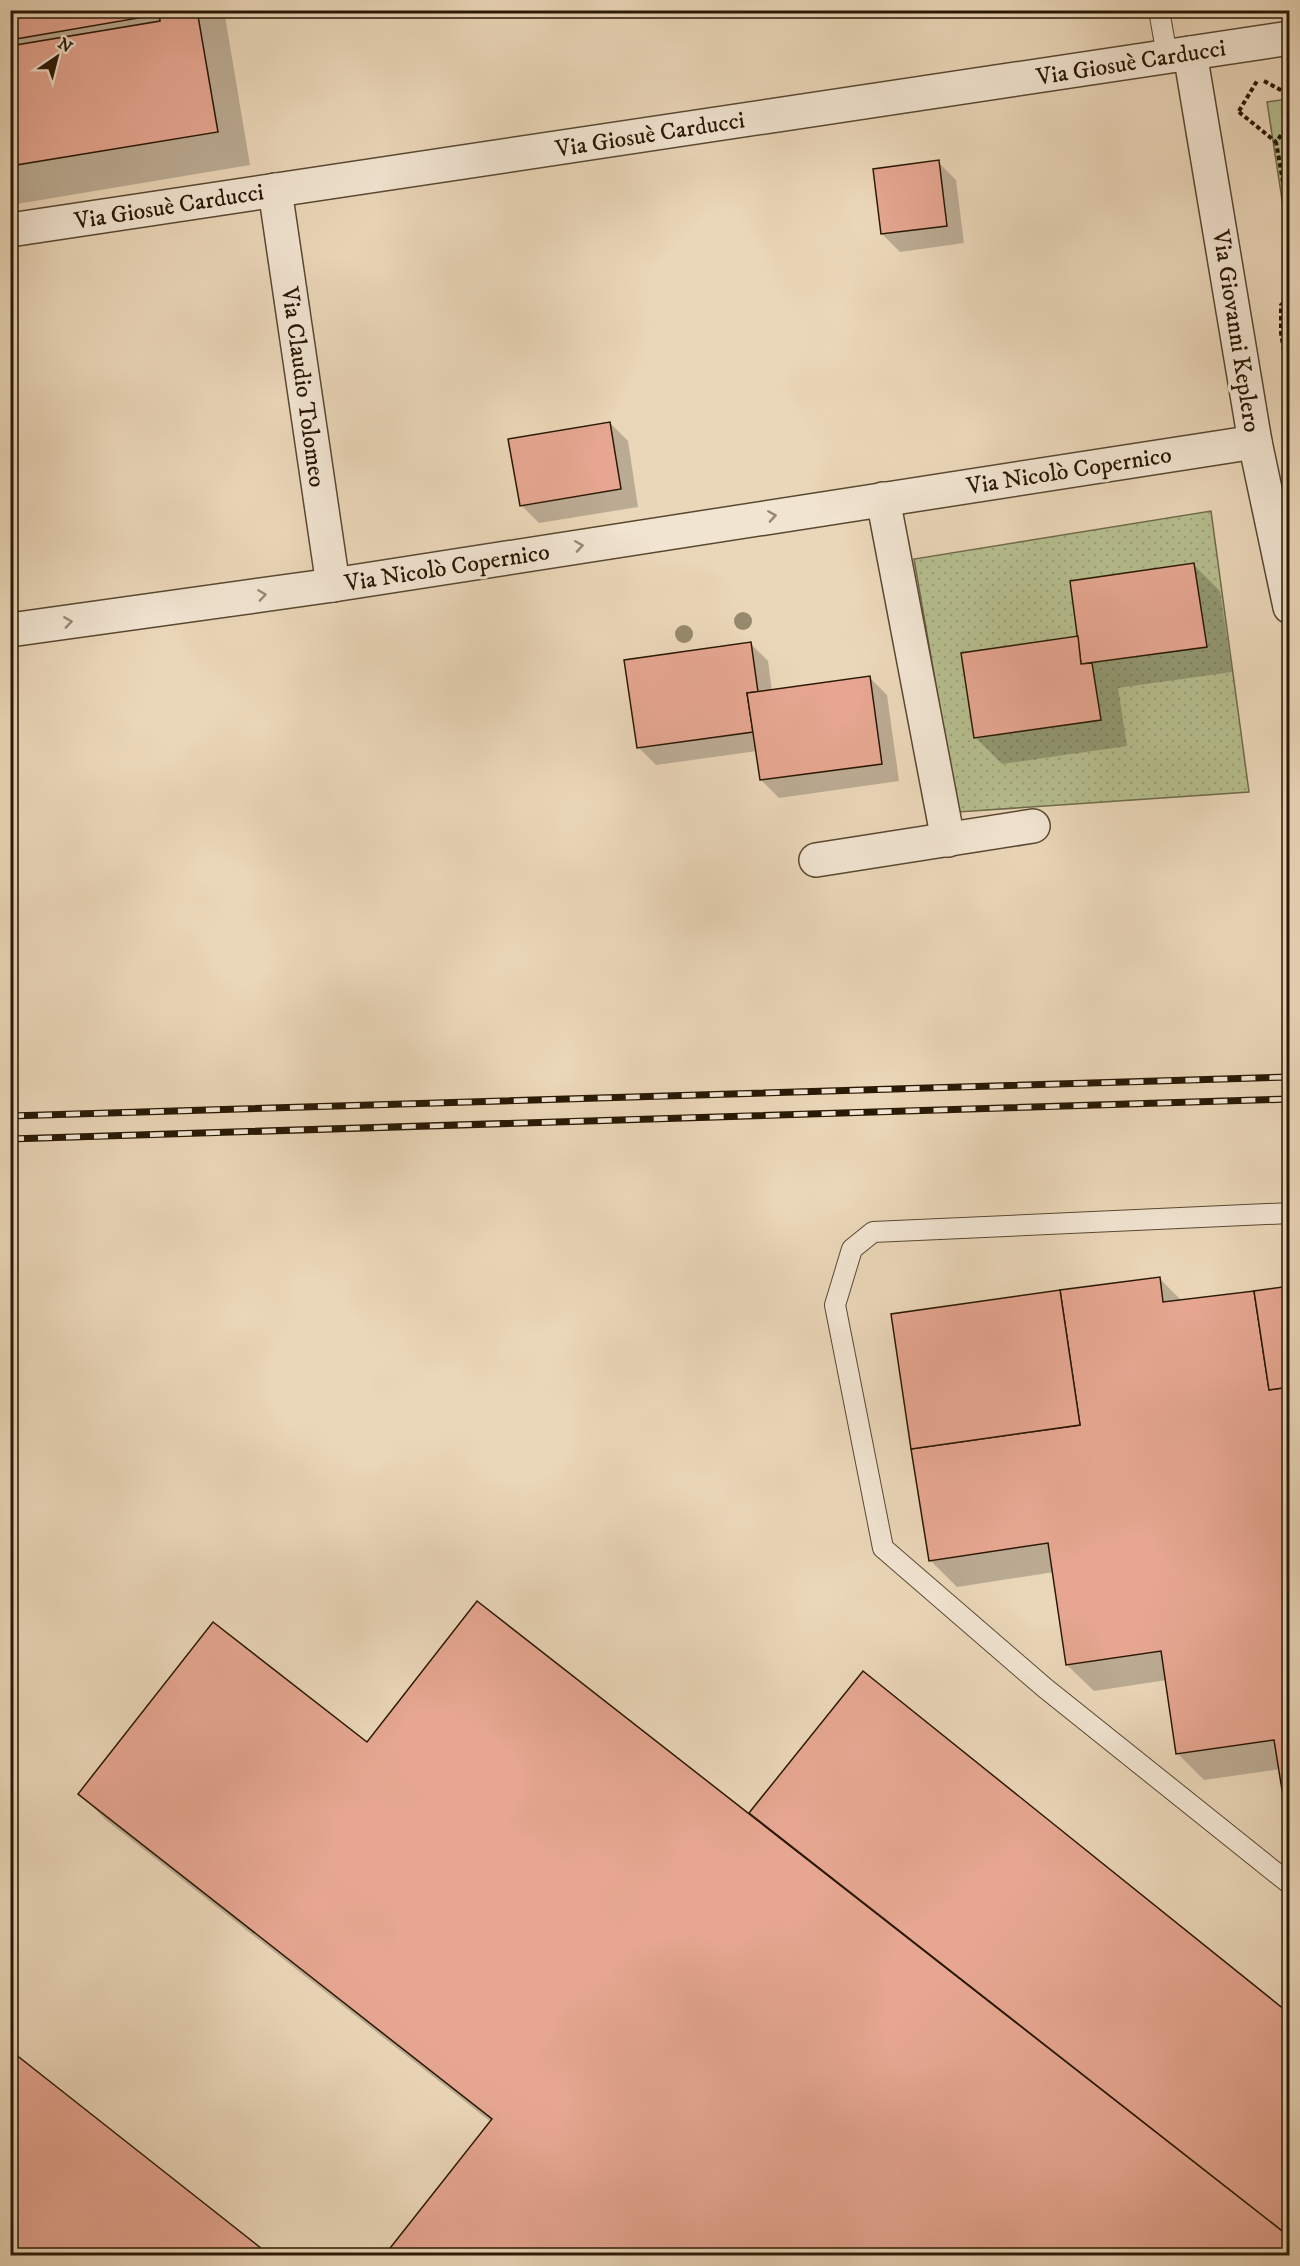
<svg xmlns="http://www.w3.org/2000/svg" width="1300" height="2266" font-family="'IM FELL DW Pica',serif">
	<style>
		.grass { fill: url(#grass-dots); stroke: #706b4a; stroke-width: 1.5 }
		.park { fill: url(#park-tufts); stroke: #706b4a; stroke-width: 1.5 }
		.shadow { fill: #0003 }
		.building { fill: #e6a691; stroke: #291804; stroke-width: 1.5 }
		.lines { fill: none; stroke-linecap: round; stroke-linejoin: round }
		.service-casing { stroke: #594831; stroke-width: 22 }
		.minor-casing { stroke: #594831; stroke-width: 36 }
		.path { stroke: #291804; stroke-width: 4; stroke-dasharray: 4.5 3; stroke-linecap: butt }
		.service { stroke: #f1e4d1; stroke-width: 20 }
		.minor { stroke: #f1e4d1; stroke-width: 33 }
		.rail-casing { stroke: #291804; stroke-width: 7 }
		.rail { stroke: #f1e4d1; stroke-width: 4.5; stroke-dasharray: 14; stroke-linecap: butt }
		.tree { fill: #97896c }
		.oneway { stroke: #978875 }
		.labels { text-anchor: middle; stroke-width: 6; stroke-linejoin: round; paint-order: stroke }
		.street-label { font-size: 24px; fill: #291804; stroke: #f1e4d1 }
	</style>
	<defs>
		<pattern id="grass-dots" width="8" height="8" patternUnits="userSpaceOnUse" patternTransform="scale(1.5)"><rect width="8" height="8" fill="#b6be8f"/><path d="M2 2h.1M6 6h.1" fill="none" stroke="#9ca37a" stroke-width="1.8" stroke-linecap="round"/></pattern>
		<pattern id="park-tufts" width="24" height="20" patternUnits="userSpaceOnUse" patternTransform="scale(1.5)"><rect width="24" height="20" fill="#b6be8f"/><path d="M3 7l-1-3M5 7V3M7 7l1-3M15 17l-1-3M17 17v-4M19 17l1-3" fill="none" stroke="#9ca37a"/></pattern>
	</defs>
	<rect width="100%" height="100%" fill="#ead6b8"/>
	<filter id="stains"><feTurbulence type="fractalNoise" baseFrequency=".00333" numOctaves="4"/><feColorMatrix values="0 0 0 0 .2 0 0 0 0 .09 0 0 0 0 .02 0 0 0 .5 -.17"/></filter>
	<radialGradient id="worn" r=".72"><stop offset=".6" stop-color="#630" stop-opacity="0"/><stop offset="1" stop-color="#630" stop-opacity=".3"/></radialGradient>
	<!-- grass -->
	<polygon class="grass" points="1211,511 1249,792 958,812 914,559"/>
	<!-- park -->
	<polygon class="park" points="1289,99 1290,99 1289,245 1267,102"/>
	<!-- shadow -->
	<g class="shadow">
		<polygon points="10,10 224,10 250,165 11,205"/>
		<polygon points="938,162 956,180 964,243 900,252 882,234"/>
		<polygon points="610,423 628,441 638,507 539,523 521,505"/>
		<polygon points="1194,565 1220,591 1232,672 1118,688 1127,746 1002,764 975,737 1080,637"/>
		<polygon points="750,643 768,661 772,691 869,677 887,695 899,781 779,798 761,780 757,751 656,765 638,747"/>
		<polygon points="1159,1278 1182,1301 1290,1286 1280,1769 1204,1780 1178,1754 1167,1680 1094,1691 1067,1665 1054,1572 957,1587 930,1560"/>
		<polygon points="863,1674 1290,2016 1290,2256 491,2122 106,1820 80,1794 367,1744 749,1815"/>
		<polygon points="10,1698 14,1701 16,1796 10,1796"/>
	</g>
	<!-- building -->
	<g class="building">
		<polygon points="10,10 149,10 150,16 10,40"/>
		<polygon points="159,10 197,10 218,132 10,166 10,46 160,21"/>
		<polygon points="939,160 947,226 881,234 873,169"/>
		<polygon points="610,422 621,489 520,506 508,439"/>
		<polygon points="1194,563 1207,647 1081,664 1070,581"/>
		<polygon points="1078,636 1081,664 1092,663 1101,720 974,738 961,653"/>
		<polygon points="751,642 758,692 747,693 753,732 637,748 624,660"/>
		<polygon points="870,676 882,764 760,780 747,693"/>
		<polygon points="1160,1277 1163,1302 1254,1291 1269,1390 1290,1387 1290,1840 1274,1740 1176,1754 1161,1651 1066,1665 1048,1543 929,1561 911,1449 1080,1425 1060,1290"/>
		<polygon points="1290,1286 1290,1387 1269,1390 1254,1291"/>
		<polygon points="1060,1290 1080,1425 911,1449 891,1314"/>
		<polygon points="477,1601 1290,2237 1290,2256 391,2256 387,2252 492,2119 78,1794 213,1622 367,1742"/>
		<polygon points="863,1671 1290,2014 1290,2237 749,1813"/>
		<polygon points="10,2050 271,2256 10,2256"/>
	</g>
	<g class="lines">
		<defs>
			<g id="service">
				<polyline points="1159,10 1167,56"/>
				<polyline points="1290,1213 873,1232 852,1249 835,1305 883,1548 1045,1688 1290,1884"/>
			</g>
			<g id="minor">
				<polyline points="1190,53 1255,442 1290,607"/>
				<polyline points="275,190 333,585"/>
				<polyline points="10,230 1290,38"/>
				<polyline points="883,499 948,840"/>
				<polyline points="10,630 333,585 1255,442"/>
				<polyline points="816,860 1033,826"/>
			</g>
		</defs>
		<!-- service casing -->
		<use href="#service" class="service-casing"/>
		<!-- minor casing -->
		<use href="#minor" class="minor-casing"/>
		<!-- path -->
		<g class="path">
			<polyline points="1264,81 1290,95"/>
			<polyline points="1239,111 1257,81"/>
			<polyline points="1239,112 1276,142"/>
			<polyline points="1290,123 1276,142 1290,222"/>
			<polyline points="1290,298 1281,305 1281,333 1290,387"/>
		</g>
		<!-- service -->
		<use href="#service" class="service"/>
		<!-- minor -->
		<use href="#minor" class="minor"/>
		<defs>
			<g id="rail">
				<polyline points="10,1116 1290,1077"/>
				<polyline points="10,1139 1290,1099"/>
			</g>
		</defs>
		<!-- rail casing -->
		<use href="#rail" class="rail-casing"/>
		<!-- rail -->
		<use href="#rail" class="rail"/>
	</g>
	<!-- trees -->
	<g class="tree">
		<circle cx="743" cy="621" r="9"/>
		<circle cx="684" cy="634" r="9"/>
	</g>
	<!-- one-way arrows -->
	<defs><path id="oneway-chevron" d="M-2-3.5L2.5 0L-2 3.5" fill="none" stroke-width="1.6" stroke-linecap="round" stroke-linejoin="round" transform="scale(1.5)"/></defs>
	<g class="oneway">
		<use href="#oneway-chevron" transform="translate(772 516) rotate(-9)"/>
		<use href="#oneway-chevron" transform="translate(579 546) rotate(-9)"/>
		<use href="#oneway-chevron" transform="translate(262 595) rotate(-8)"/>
		<use href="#oneway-chevron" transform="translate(68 622) rotate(-8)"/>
	</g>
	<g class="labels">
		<!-- street labels -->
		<g class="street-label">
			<text transform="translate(1131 62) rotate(-9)" y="8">Via Giosuè Carducci</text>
			<text transform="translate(650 134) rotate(-9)" y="8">Via Giosuè Carducci</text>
			<text transform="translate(169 206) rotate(-9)" y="8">Via Giosuè Carducci</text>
			<text transform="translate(1237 331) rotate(81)" y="8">Via Giovanni Keplero</text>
			<text transform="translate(304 387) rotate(82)" y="8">Via Claudio Tolomeo</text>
			<text transform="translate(1069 470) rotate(-9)" y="8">Via Nicolò Copernico</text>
			<text transform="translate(447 567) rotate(-9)" y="8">Via Nicolò Copernico</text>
		</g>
	</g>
	<!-- margin -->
	<rect width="1300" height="2266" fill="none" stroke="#ead6b8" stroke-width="36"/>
	<rect x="12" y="12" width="1276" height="2242" fill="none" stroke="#291804" stroke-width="3"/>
	<rect x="18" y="18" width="1264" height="2230" fill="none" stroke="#291804" stroke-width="1.5"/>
	<!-- north arrow -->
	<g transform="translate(57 57) rotate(35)" stroke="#f1e4d1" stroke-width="4.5" paint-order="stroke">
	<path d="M0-4.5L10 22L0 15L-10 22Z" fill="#291804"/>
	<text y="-9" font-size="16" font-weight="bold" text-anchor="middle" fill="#291804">N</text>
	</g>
	<rect width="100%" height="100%" filter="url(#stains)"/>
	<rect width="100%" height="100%" fill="url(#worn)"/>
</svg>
